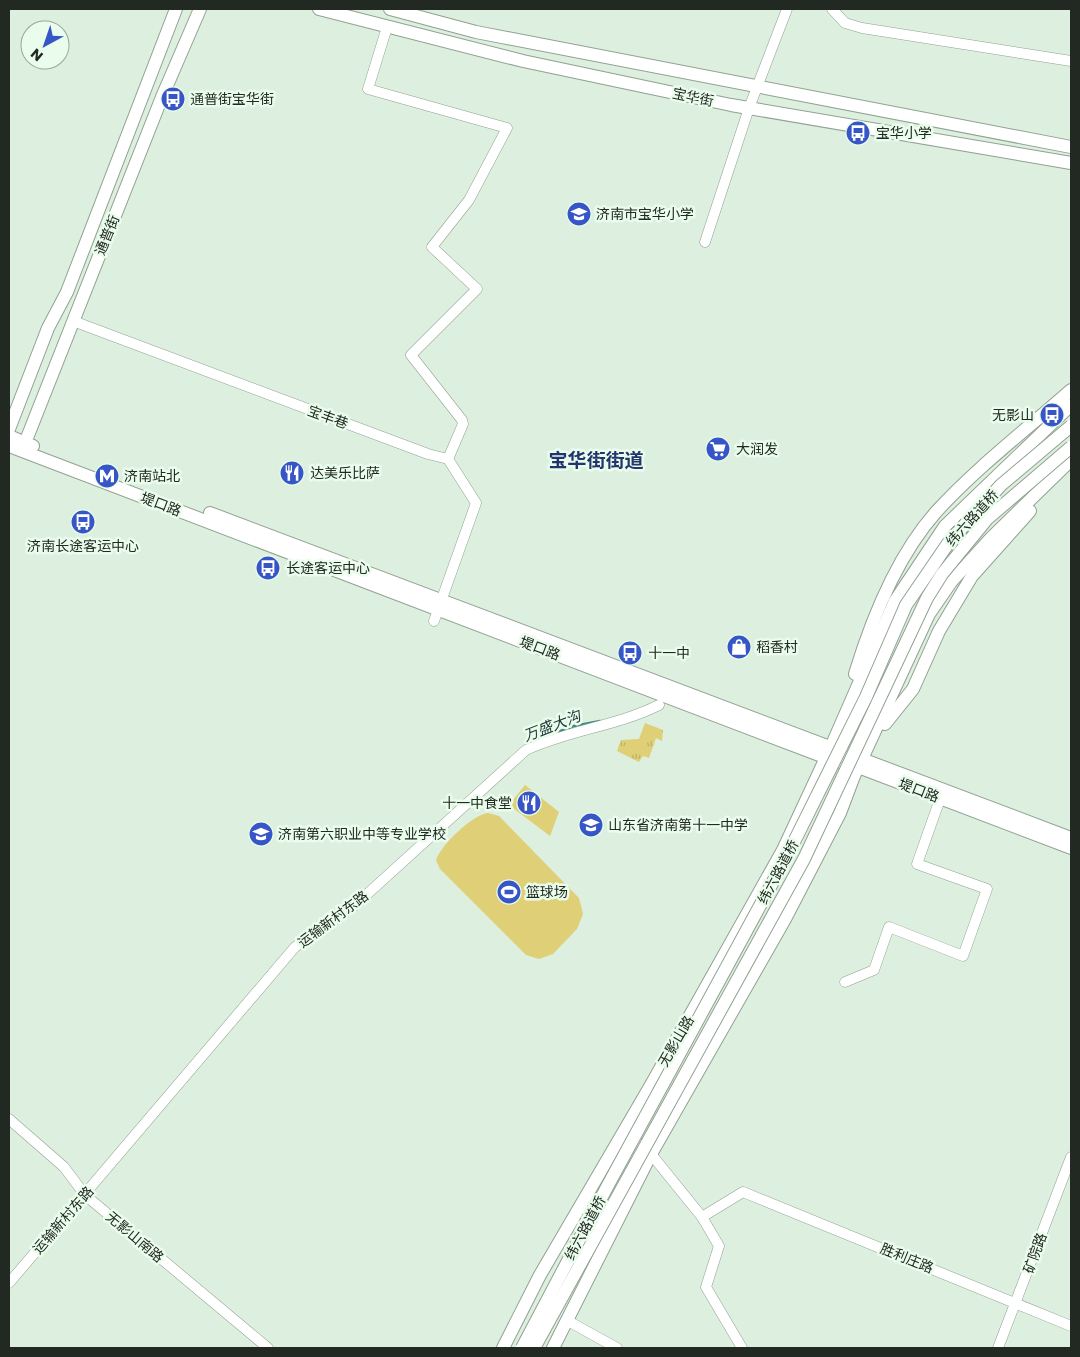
<svg xmlns="http://www.w3.org/2000/svg" width="1080" height="1357" font-family="Poppins,'Noto Sans SC',sans-serif">
	<style>
		.grass { fill: url(#grass-tufts) }
		.garden { fill: #dfcf76 }
		.lines { fill: none; stroke-linecap: round; stroke-linejoin: round }
		.stream { stroke: #3d8a89; stroke-width: 2.5 }
		.minor-casing { stroke: #91a192; stroke-width: 11 }
		.major-casing { stroke: #91a192; stroke-width: 14 }
		.minor { stroke: #fff; stroke-width: 10 }
		.major { stroke: #fff; stroke-width: 12 }
		.major-bridge-casing { stroke: #91a192; stroke-width: 14; stroke-linecap: butt }
		.major-bridge { stroke: #fff; stroke-width: 12 }
		.labels { text-anchor: middle; stroke-width: 5; stroke-linejoin: round; paint-order: stroke }
		.street-label { font-size: 14px; fill: #222922; stroke: #eafceb }
		.poi-label { font-size: 14px; fill: #222922; stroke: #eafceb; text-anchor: start }
		.water-label { font-size: 15px; font-style: italic; fill: #223b3b; stroke: #eafceb }
		.district-label { font-size: 19px; font-weight: bold; fill: #23356d; stroke: #eafceb }
	</style>
	<defs>
		<pattern id="grass-tufts" width="24" height="20" patternUnits="userSpaceOnUse" patternTransform="scale(1.25)"><rect width="24" height="20" fill="#dfcf76"/><path d="M3 7l-1-3M5 7V3M7 7l1-3M15 17l-1-3M17 17v-4M19 17l1-3" fill="none" stroke="#bfb266"/></pattern>
	</defs>
	<rect width="100%" height="100%" fill="#ddefde"/>
	<!-- grass -->
	<polygon class="grass" points="645,723 663,730 662,741 656,738 649,758 643,756 639,762 617,751 621,740 639,739"/>
	<!-- garden -->
	<g class="garden">
		<polygon points="525,785 559,812 550,836 509,805"/>
		<path d="M488,813L499,816L579,898L583,914L577,929L553,954L539,959L526,955L440,869L436,860C441,845 472,815 488,813Z"/>
	</g>
	<g class="lines">
		<!-- stream -->
		<polyline class="stream" points="550,735 574,726 600,721"/>
		<defs>
			<g id="minor">
				<polyline points="832,9 845,23 862,28 1071,61"/>
				<polyline points="387,27 368,89 507,128 469,200 432,247 477,289 411,355 462,420 463,424 448,459"/>
				<polyline points="705,242 749,108 787,9"/>
				<polyline points="73,321 428,454 448,459 476,503 434,621"/>
				<polyline points="845,982 874,970 889,927 963,956 987,889 917,864 940,799"/>
				<polyline points="9,1119 64,1167 85,1195 268,1348"/>
				<polyline points="629,1135 651,1154 702,1217"/>
				<path d="M9,1283L295,947L354,906L526,750C569,730 617,726 659,705"/>
				<polyline points="568,1321 617,1348"/>
				<polyline points="742,1348 706,1287 719,1246 702,1217 743,1192 1071,1326"/>
				<polyline points="998,1348 1071,1157"/>
			</g>
			<g id="major">
				<polyline points="319,9 523,61 731,105 1071,163"/>
				<polyline points="390,9 476,32 1071,147"/>
				<polyline points="9,429 48,328 67,292 176,9"/>
				<polyline points="9,436 33,446"/>
				<polyline points="9,446 827,758 858,767 1071,848"/>
				<polyline points="18,446 25,443 162,97 200,9"/>
				<polyline points="210,513 1071,838"/>
				<path d="M855,674C872,618 897,556 936,512C977,467 1026,430 1071,390"/>
				<polyline points="885,724 913,689 939,631 972,576 1030,511"/>
				<polyline points="503,1348 540,1275 651,1085 783,850 831,747 895,601 945,526 1071,405"/>
				<polyline points="553,1348 651,1154 785,919 840,813 854,776 929,614 951,582 991,538 1071,460"/>
			</g>
		</defs>
		<!-- minor casing -->
		<use href="#minor" class="minor-casing"/>
		<!-- major casing -->
		<use href="#major" class="major-casing"/>
		<!-- minor -->
		<use href="#minor" class="minor"/>
		<!-- major -->
		<use href="#major" class="major"/>
		<defs>
			<g id="major-bridge">
				<polyline points="522,1348 607,1187 787,856 866,697 906,605 949,542 1001,485 1071,426"/>
				<polyline points="534,1348 804,859 927,598 942,574 987,519 1071,447"/>
			</g>
		</defs>
		<!-- major-bridge casing -->
		<use href="#major-bridge" class="major-bridge-casing"/>
		<!-- major-bridge -->
		<use href="#major-bridge" class="major-bridge"/>
	</g>
	<!-- icons -->
	<defs>
		<symbol id="bus-disc" viewBox="-11 -11 22 22"><circle r="9.5" fill="#3655c6" stroke="#eafceb"/><path d="M-5-6H5V4H4V6H2V4H-2V6H-4V4H-5ZM-3.5-4V0h7V-4ZM-3.5 1.2v1.5H-2V1.2ZM2 1.2v1.5H3.5V1.2Z" fill="#fff"/></symbol>
		<symbol id="school-disc" viewBox="-11 -11 22 22"><circle r="9.5" fill="#3655c6" stroke="#eafceb"/><path d="M0-5L7-2L0 1L-7-2ZM-4 1L0 2.5L4 1V4Q0 6-4 4Z" fill="#fff"/></symbol>
		<symbol id="supermarket-disc" viewBox="-11 -11 22 22"><circle r="9.5" fill="#3655c6" stroke="#eafceb"/><path d="M-6-5.5h2.5l.6 2H6L4.5 2H-2.5L-4.4-4H-6ZM-1.5 3.2a1.3 1.3 0 1 0 .1 0ZM3 3.2a1.3 1.3 0 1 0 .1 0Z" fill="#fff"/></symbol>
		<symbol id="restaurant-disc" viewBox="-11 -11 22 22"><circle r="9.5" fill="#3655c6" stroke="#eafceb"/><path d="M-5-6h1v4h1v-4h1v4h1v-4h1v5L-1.5 .5V6h-2V.5L-5-1ZM5-6V6H3V1.5H1.5Q1.5-4 5-6Z" fill="#fff"/></symbol>
		<symbol id="metro-disc" viewBox="-11 -11 22 22"><circle r="9.5" fill="#3655c6" stroke="#eafceb"/><path d="M-5.5 5V-5H-3L0 0L3-5H5.5V5H3V-.5L0 4L-3-.5V5Z" fill="#fff"/></symbol>
		<symbol id="shop-disc" viewBox="-11 -11 22 22"><circle r="9.5" fill="#3655c6" stroke="#eafceb"/><path d="M-5-2.5h2.3a2.7 3.5 0 0 1 5.4 0H5L5.5 6h-11ZM-1.5-2.5h3a1.5 2.3 0 0 0-3 0Z" fill="#fff"/></symbol>
		<symbol id="stadium-disc" viewBox="-11 -11 22 22"><circle r="9.5" fill="#3655c6" stroke="#eafceb"/><path d="M0-5a6.5 5 0 1 0 0 10a6.5 5 0 1 0 0-10ZM-3.5-1.8h7v3.6h-7Z" fill="#fff"/></symbol>
	</defs>
	<g fill-rule="evenodd">
		<use href="#bus-disc" x="159" y="85" width="28" height="28"/>
		<use href="#bus-disc" x="844" y="119" width="28" height="28"/>
		<use href="#school-disc" x="565" y="200" width="28" height="28"/>
		<use href="#bus-disc" x="1038" y="401" width="28" height="28"/>
		<use href="#supermarket-disc" x="704" y="435" width="28" height="28"/>
		<use href="#restaurant-disc" x="278" y="459" width="28" height="28"/>
		<use href="#metro-disc" x="93" y="462" width="28" height="28"/>
		<use href="#bus-disc" x="69" y="508" width="28" height="28"/>
		<use href="#bus-disc" x="254" y="554" width="28" height="28"/>
		<use href="#shop-disc" x="725" y="633" width="28" height="28"/>
		<use href="#bus-disc" x="616" y="639" width="28" height="28"/>
		<use href="#restaurant-disc" x="515" y="789" width="28" height="28"/>
		<use href="#school-disc" x="577" y="811" width="28" height="28"/>
		<use href="#school-disc" x="247" y="820" width="28" height="28"/>
		<use href="#stadium-disc" x="495" y="878" width="28" height="28"/>
	</g>
	<g class="labels">
		<!-- street labels -->
		<g class="street-label">
			<text transform="translate(693 97) rotate(12)" y="5">宝华街</text>
			<text transform="translate(107 235) rotate(-68)" y="5">通普街</text>
			<text transform="translate(328 417) rotate(20)" y="5">宝丰巷</text>
			<text transform="translate(161 504) rotate(21)" y="5">堤口路</text>
			<text transform="translate(972 518) rotate(-48)" y="5">纬六路道桥</text>
			<text transform="translate(540 648) rotate(21)" y="5">堤口路</text>
			<text transform="translate(919 790) rotate(21)" y="5">堤口路</text>
			<text transform="translate(778 872) rotate(-62)" y="5">纬六路道桥</text>
			<text transform="translate(333 919) rotate(-37)" y="5">运输新村东路</text>
			<text transform="translate(676 1041) rotate(-60)" y="5">无影山路</text>
			<text transform="translate(63 1220) rotate(-49)" y="5">运输新村东路</text>
			<text transform="translate(585 1228) rotate(-62)" y="5">纬六路道桥</text>
			<text transform="translate(135 1237) rotate(40)" y="5">无影山南路</text>
			<text transform="translate(1035 1253) rotate(-70)" y="5">矿院路</text>
			<text transform="translate(907 1258) rotate(22)" y="5">胜利庄路</text>
		</g>
		<!-- poi labels -->
		<g class="poi-label">
			<text x="190" y="104">通普街宝华街</text>
			<text x="876" y="138">宝华小学</text>
			<text x="596" y="219">济南市宝华小学</text>
			<text x="1034" y="420" text-anchor="end">无影山</text>
			<text x="736" y="454">大润发</text>
			<text x="310" y="478">达美乐比萨</text>
			<text x="124" y="481">济南站北</text>
			<text x="83" y="551" text-anchor="middle">济南长途客运中心</text>
			<text x="286" y="573">长途客运中心</text>
			<text x="756" y="652">稻香村</text>
			<text x="648" y="658">十一中</text>
			<text x="512" y="808" text-anchor="end">十一中食堂</text>
			<text x="608" y="830">山东省济南第十一中学</text>
			<text x="278" y="839">济南第六职业中等专业学校</text>
			<text x="526" y="897">篮球场</text>
		</g>
		<!-- water labels -->
		<g class="water-label">
			<text transform="translate(552 726) rotate(-21)" y="5">万盛大沟</text>
		</g>
		<!-- district labels -->
		<g class="district-label">
			<text x="596" y="467">宝华街街道</text>
		</g>
	</g>
	<!-- border -->
	<rect width="1080" height="1357" fill="none" stroke="#222922" stroke-width="20"/>
	<!-- north arrow -->
	<g transform="translate(45 45) rotate(220)"><circle r="24" fill="#eafceb" stroke="#9aa89b"/>
	<path d="M0-4L9 19L0 12L-9 19Z" fill="#3655c6"/>
	<text y="-8" font-size="14" font-weight="bold" text-anchor="middle" fill="#222922">N</text>
	</g>
</svg>
